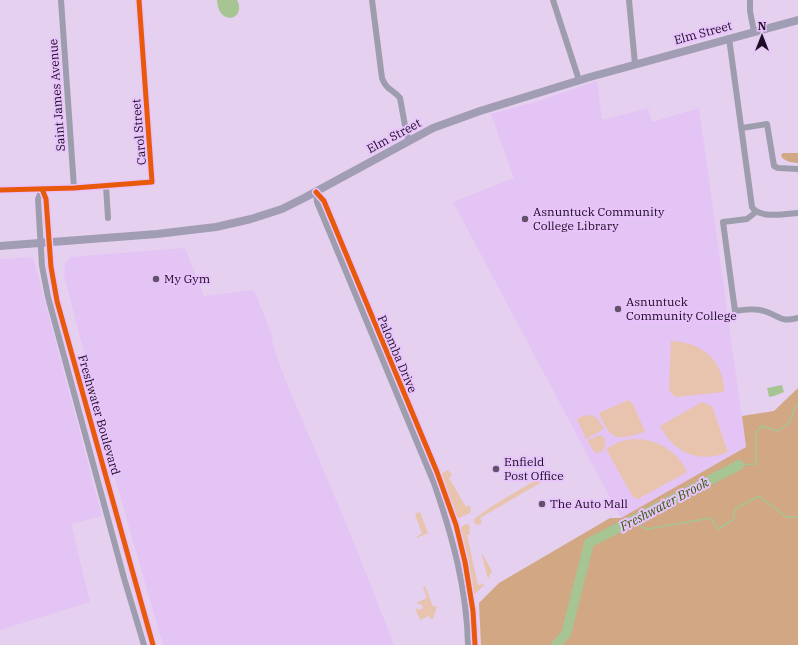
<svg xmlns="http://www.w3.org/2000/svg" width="798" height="645" font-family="'IBM Plex Serif',serif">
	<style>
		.built { fill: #e4c4f5 }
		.green { fill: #e8c4af }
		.forest { fill: #d1a784 }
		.water { fill: #a7c493 }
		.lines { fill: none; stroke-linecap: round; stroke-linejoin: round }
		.stream { stroke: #a7c493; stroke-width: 1.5 }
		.river { stroke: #a7c493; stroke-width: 10 }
		.minor { stroke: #9d9dae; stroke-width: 6 }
		.major { stroke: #a19db4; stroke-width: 8 }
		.cycleway-casing { stroke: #e9c3fc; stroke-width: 8 }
		.cycleway { stroke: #e8590c; stroke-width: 5 }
		.poi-dot { fill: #62516a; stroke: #e9c3fc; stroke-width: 1.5 }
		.labels { text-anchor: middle; stroke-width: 4; stroke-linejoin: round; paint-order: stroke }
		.street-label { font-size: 12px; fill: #1b0d22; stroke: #e9c3fc }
		.poi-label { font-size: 12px; fill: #1b0d22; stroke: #e9c3fc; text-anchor: start }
		.water-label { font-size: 13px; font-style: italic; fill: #325f03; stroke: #e9c3fc }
	</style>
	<rect width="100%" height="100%" fill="#e5d0ef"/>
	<!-- built -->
	<g class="built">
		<polygon points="597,81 602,120 648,108 652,122 699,108 746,447 621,518 453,202 514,178 491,114 535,102"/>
		<polygon points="185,248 204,296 253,290 255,292 272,336 273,345 285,379 350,533 394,645 163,645 89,388 86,360 64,275 65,264 70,257"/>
		<polygon points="33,257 102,516 71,524 90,602 0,630 0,259"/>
	</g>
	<!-- green -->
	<g class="green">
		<path d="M671,341C702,342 724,361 724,392L675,397L669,390Z"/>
		<path d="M628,400L633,404L645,432C617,440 611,442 599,413Z"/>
		<path d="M702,402L712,406L728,452C699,464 674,453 660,426Z"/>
		<polygon points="591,415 597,418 604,429 586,439 577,419 583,416"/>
		<polygon points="600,435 605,438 605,447 601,452 595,453 588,442 588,440"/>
		<path d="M631,439C655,438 676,449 687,472L638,499L633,497L606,449L619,442Z"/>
		<polygon points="448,470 452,475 449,478 466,507 469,505 471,509 470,513 459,518 456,516 441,475 442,473"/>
		<polygon points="542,476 545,480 480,518 482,522 479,525 475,524 474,521 474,519 492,506 536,480"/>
		<polygon points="420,512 428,533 417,538 417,536 422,534 415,514"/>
		<polygon points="466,524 469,525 470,528 469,531 470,534 467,535 478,585 483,584 484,585 475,594 473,591 461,531 461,527"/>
		<polygon points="483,555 492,571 488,579 482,556"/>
		<polygon points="425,586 433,607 436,606 437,607 433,619 431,619 429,616 420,620 415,608 420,610 423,608 422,605 416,603 427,598 423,587"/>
	</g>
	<!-- forest -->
	<g class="forest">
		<path d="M783,153H798V163C792,162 783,162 781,155Z"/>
		<polygon points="798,388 798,645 481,645 479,603 499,583 610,518 621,518 746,447 742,416 774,411"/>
	</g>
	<!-- water -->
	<g class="water">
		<path d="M217,0H237C247,20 218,27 217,0Z"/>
		<polygon points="782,385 784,392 774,396 769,397 767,388"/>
	</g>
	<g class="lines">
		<!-- stream -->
		<g class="stream">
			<polyline points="739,465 756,464 756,433 761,426 778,431 789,423 794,410 798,405"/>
			<polyline points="629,521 647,529 711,518 718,529 733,520 735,509 759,496 786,517 798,517"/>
		</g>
		<!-- river -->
		<polyline class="river" points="556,645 566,634 589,543 739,465"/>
		<!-- minor -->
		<g class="minor">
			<polyline points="61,0 74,188"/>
			<path d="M372,0L382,78C386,90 394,90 400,98L406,131L409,141"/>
			<polyline points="553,0 579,80"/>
			<polyline points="629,0 635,64"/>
			<polyline points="750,0 750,11 754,32"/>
			<path d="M729,38L752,207C759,219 786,214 798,213"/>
			<polyline points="742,128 767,124 774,166 778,168 798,169"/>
			<polyline points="106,186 108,218"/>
			<polyline points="42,189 46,199 51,267 57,301 153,645"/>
			<polyline points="42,189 38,199 42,266 48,297 124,578 144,645"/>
			<polyline points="0,190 74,188 152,182 139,0"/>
			<polyline points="316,192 324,201 437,472 456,525 465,562 473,611 475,645"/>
			<path d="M316,192L317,202L434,483C452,535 467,589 468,645"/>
			<path d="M756,212L747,219L723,222L735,311C746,309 757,308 767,312C783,318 779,322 798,318"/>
		</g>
		<!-- major -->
		<polyline class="major" points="0,246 157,234 216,227 251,219 282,209 304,198 433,128 480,111 590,77 798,20"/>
		<defs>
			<g id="cycleway">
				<polyline points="42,189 46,199 51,267 57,301 153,645"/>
				<polyline points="0,190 74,188 152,182 139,0"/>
				<polyline points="316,192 324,201 437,472 456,525 465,562 473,611 475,645"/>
			</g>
		</defs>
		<!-- cycleway casing -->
		<use href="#cycleway" class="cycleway-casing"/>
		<!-- cycleway -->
		<use href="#cycleway" class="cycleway"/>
	</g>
	<!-- markers -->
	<g class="poi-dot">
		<circle cx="525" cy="219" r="4"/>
		<circle cx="156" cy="279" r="4"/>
		<circle cx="618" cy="309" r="4"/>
		<circle cx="496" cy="469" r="4"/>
		<circle cx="542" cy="504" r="4"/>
	</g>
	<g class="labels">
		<!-- street labels -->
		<g class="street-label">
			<text transform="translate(703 33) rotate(-15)" y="4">Elm Street</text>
			<text transform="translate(57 95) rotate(-94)" y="4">Saint James Avenue</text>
			<text transform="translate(139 132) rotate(-95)" y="4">Carol Street</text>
			<text transform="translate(394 136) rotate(-28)" y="4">Elm Street</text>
			<text transform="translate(397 354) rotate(67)" y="4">Palomba Drive</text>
			<text transform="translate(99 415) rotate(74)" y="4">Freshwater Boulevard</text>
		</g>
		<!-- poi labels -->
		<g class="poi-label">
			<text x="533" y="216">Asnuntuck Community<tspan x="533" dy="14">College Library</tspan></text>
			<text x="164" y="283">My Gym</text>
			<text x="626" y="306">Asnuntuck<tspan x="626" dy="14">Community College</tspan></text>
			<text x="504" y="466">Enfield<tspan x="504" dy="14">Post Office</tspan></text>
			<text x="550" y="508">The Auto Mall</text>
		</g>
		<!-- water labels -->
		<g class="water-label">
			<text transform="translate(664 504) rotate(-28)" y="5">Freshwater Brook</text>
		</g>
	</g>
	<!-- north arrow -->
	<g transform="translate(762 36)" stroke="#e9c3fc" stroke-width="3" paint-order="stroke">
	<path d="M0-3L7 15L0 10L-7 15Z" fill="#1b0d22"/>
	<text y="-6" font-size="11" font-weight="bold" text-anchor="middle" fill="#1b0d22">N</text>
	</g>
</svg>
